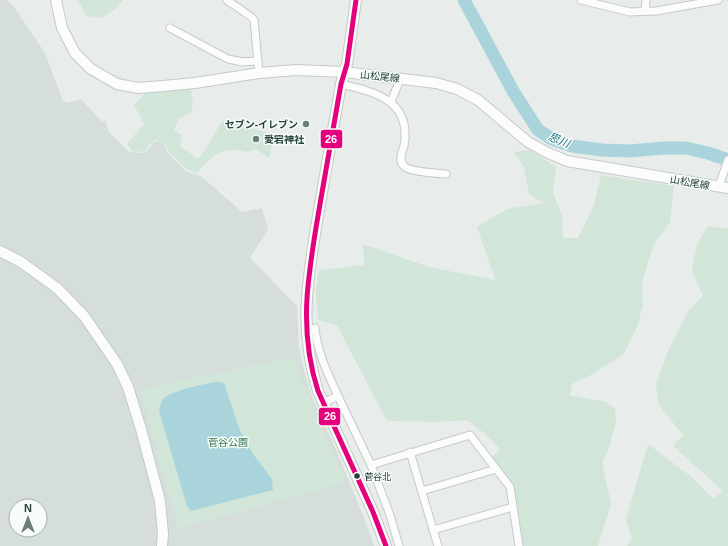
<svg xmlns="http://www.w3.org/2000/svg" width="728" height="546" font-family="Arial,'Noto Sans JP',sans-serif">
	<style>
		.built { fill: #d6dedb; fill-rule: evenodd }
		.green { fill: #d1e6d8 }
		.water { fill: #a9d4db }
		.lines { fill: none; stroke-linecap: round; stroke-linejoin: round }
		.river { stroke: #a9d4db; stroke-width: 13 }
		.street-casing { stroke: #c5cac8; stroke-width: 9 }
		.secondary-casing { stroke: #c3cbc8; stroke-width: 12 }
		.street { stroke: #fcfcfc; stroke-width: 7 }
		.secondary { stroke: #fcfcfc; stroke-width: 10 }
		.bus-1-casing { stroke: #f7fbf9; stroke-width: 8 }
		.bus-1 { stroke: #e5007d; stroke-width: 5 }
		.poi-dot { fill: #697e78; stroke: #f7fbf9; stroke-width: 1.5 }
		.bus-dot { fill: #24423a; stroke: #f7fbf9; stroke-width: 1.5 }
		.labels { text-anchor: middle; stroke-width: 3; stroke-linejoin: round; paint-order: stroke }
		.bus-label { font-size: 9px; fill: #24423a; stroke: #f7fbf9; text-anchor: start }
		.street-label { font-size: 10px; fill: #24423a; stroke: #f7fbf9 }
		.poi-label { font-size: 10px; font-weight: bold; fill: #24423a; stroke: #f7fbf9; text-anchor: end }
		.park-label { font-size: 10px; fill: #2d7a4b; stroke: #f7fbf9 }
		.water-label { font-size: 11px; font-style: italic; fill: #1c6f80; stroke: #f7fbf9 }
		.line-badge { stroke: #f7fbf9; stroke-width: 1.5 }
		.badge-label { font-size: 11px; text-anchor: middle; font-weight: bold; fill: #fff }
	</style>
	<rect width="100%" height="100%" fill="#e8edeb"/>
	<!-- built -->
	<path class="built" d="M0,0H6L14,7L45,53L63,101L68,103L81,99L102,122L105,120L109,132L129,152L145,153L154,142L160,141L164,143L167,152L186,171L202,177L242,212L262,208L268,229L250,258L297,306L299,348L306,378L312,396L344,468L368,528L374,546H0ZM16,506H40V530H16Z"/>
	<!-- green -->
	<g class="green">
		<polygon points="78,0 123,0 114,10 101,18 86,16"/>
		<path d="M191,88L193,104L191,112L179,119L174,130L182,135L180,146L198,159L205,150L222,121L266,132L274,139L269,158L256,149C246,154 246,151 237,150C218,148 209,160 197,173L188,170L169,152L165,143L156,140L149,145L145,152L132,151L127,144L144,124L134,105L145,93Z"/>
		<polygon points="530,150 556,167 553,192 562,216 563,238 578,238 594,205 601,175 674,186 670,222 653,246 642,283 643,304 638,325 624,354 591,375 572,384 570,395 606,402 615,409 616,422 609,448 602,463 611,504 598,546 522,546 514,495 491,458 500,449 484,433 467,420 438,422 387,421 344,339 338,326 318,320 316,291 319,270 364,265 363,244 429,267 495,280 477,227 507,209 544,203 529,195 524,167 514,152"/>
		<polygon points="708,226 728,229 728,546 627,546 632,538 626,519 648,444 693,478 713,499 723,491 673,446 683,435 659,405 656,384 668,351 689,310 703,296 692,271 697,243"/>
		<polygon points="292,358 346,482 178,529 140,389"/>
	</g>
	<!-- water -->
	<path class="water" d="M218,382L224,383L239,428L253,454L272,479L273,490L191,511L187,506L159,411C160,407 161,402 163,399C171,391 206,383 218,382Z"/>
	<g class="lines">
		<!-- river -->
		<polyline class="river" points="464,0 513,91 538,130 552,139 572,146 602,150 629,151 664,148 686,148 708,153 728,160"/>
		<defs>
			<g id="street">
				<path d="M227,0C233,5 252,16 254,20L259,73"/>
				<polyline points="581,0 630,12 656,11 718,0"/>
				<polyline points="645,11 646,0"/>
				<polyline points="170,28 228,59 243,62 257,61"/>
				<path d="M341,84C376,92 412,101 404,146C402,152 398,161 404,166C409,172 437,173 446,174"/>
				<polyline points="391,102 400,79"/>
				<polyline points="719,186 728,160"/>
				<path d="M315,328C317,352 328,374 338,396"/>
				<polyline points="323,403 338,396 371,465 390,515 399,546"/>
				<polyline points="410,452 438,546"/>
				<polyline points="371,465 470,435 510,487 519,546"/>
				<polyline points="422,491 496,469"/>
				<polyline points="433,530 513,507"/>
			</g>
			<g id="secondary">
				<polyline points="56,0 62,28 75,53 91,69 117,84 138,88 163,86 195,83 259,73 296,70 344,72 436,83 457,89 478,100 528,142 546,152 567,161 728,188"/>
				<path d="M356,0L347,64L341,84C334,124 327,164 320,204C309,270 297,326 318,391L373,512L386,546"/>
				<polyline points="0,251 21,262 57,288 84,316 117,364 128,387 141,429 160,501 163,534 162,546"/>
			</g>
		</defs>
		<!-- street casing -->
		<use href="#street" class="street-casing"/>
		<!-- secondary casing -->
		<use href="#secondary" class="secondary-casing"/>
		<!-- street -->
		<use href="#street" class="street"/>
		<!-- secondary -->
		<use href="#secondary" class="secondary"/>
		<defs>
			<path id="bus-1" d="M356,0L347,64L341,84C334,124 327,164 320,204C309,270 297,326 318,391L373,512L386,546"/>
		</defs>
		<!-- bus-1 casing -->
		<use href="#bus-1" class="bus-1-casing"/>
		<!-- bus-1 -->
		<use href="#bus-1" class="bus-1"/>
	</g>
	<!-- markers -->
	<g class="poi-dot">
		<circle cx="306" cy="124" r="4"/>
		<circle cx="256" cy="139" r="4"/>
	</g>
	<circle class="bus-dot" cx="357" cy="476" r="3.5"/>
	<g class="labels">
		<!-- bus labels -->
		<g class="bus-label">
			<text x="364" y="480">菅谷北</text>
		</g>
		<!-- street labels -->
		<g class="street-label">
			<text transform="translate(380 76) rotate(6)" y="4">山松尾線</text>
			<text transform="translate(690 182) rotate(10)" y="4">山松尾線</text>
		</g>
		<!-- poi labels -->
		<g class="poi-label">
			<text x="298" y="128">セブン-イレブン</text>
			<text x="264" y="143" text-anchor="start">愛宕神社</text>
		</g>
		<!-- park labels -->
		<g class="park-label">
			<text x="228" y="446">菅谷公園</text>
		</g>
		<!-- water labels -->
		<g class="water-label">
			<text transform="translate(559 140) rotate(22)" y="4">思川</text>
		</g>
	</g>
	<g class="line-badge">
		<rect x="320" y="129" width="23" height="20" rx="4" fill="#e5007d"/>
		<rect x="318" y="407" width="23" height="19" rx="4" fill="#e5007d"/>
	</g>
	<g class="badge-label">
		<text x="331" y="143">26</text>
		<text x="330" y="420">26</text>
	</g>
	<!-- north arrow -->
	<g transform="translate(28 518)"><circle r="19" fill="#f7fbf9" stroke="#a3b1ad"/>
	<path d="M0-3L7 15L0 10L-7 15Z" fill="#697e78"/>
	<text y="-6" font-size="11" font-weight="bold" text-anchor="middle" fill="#24423a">N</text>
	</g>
</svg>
